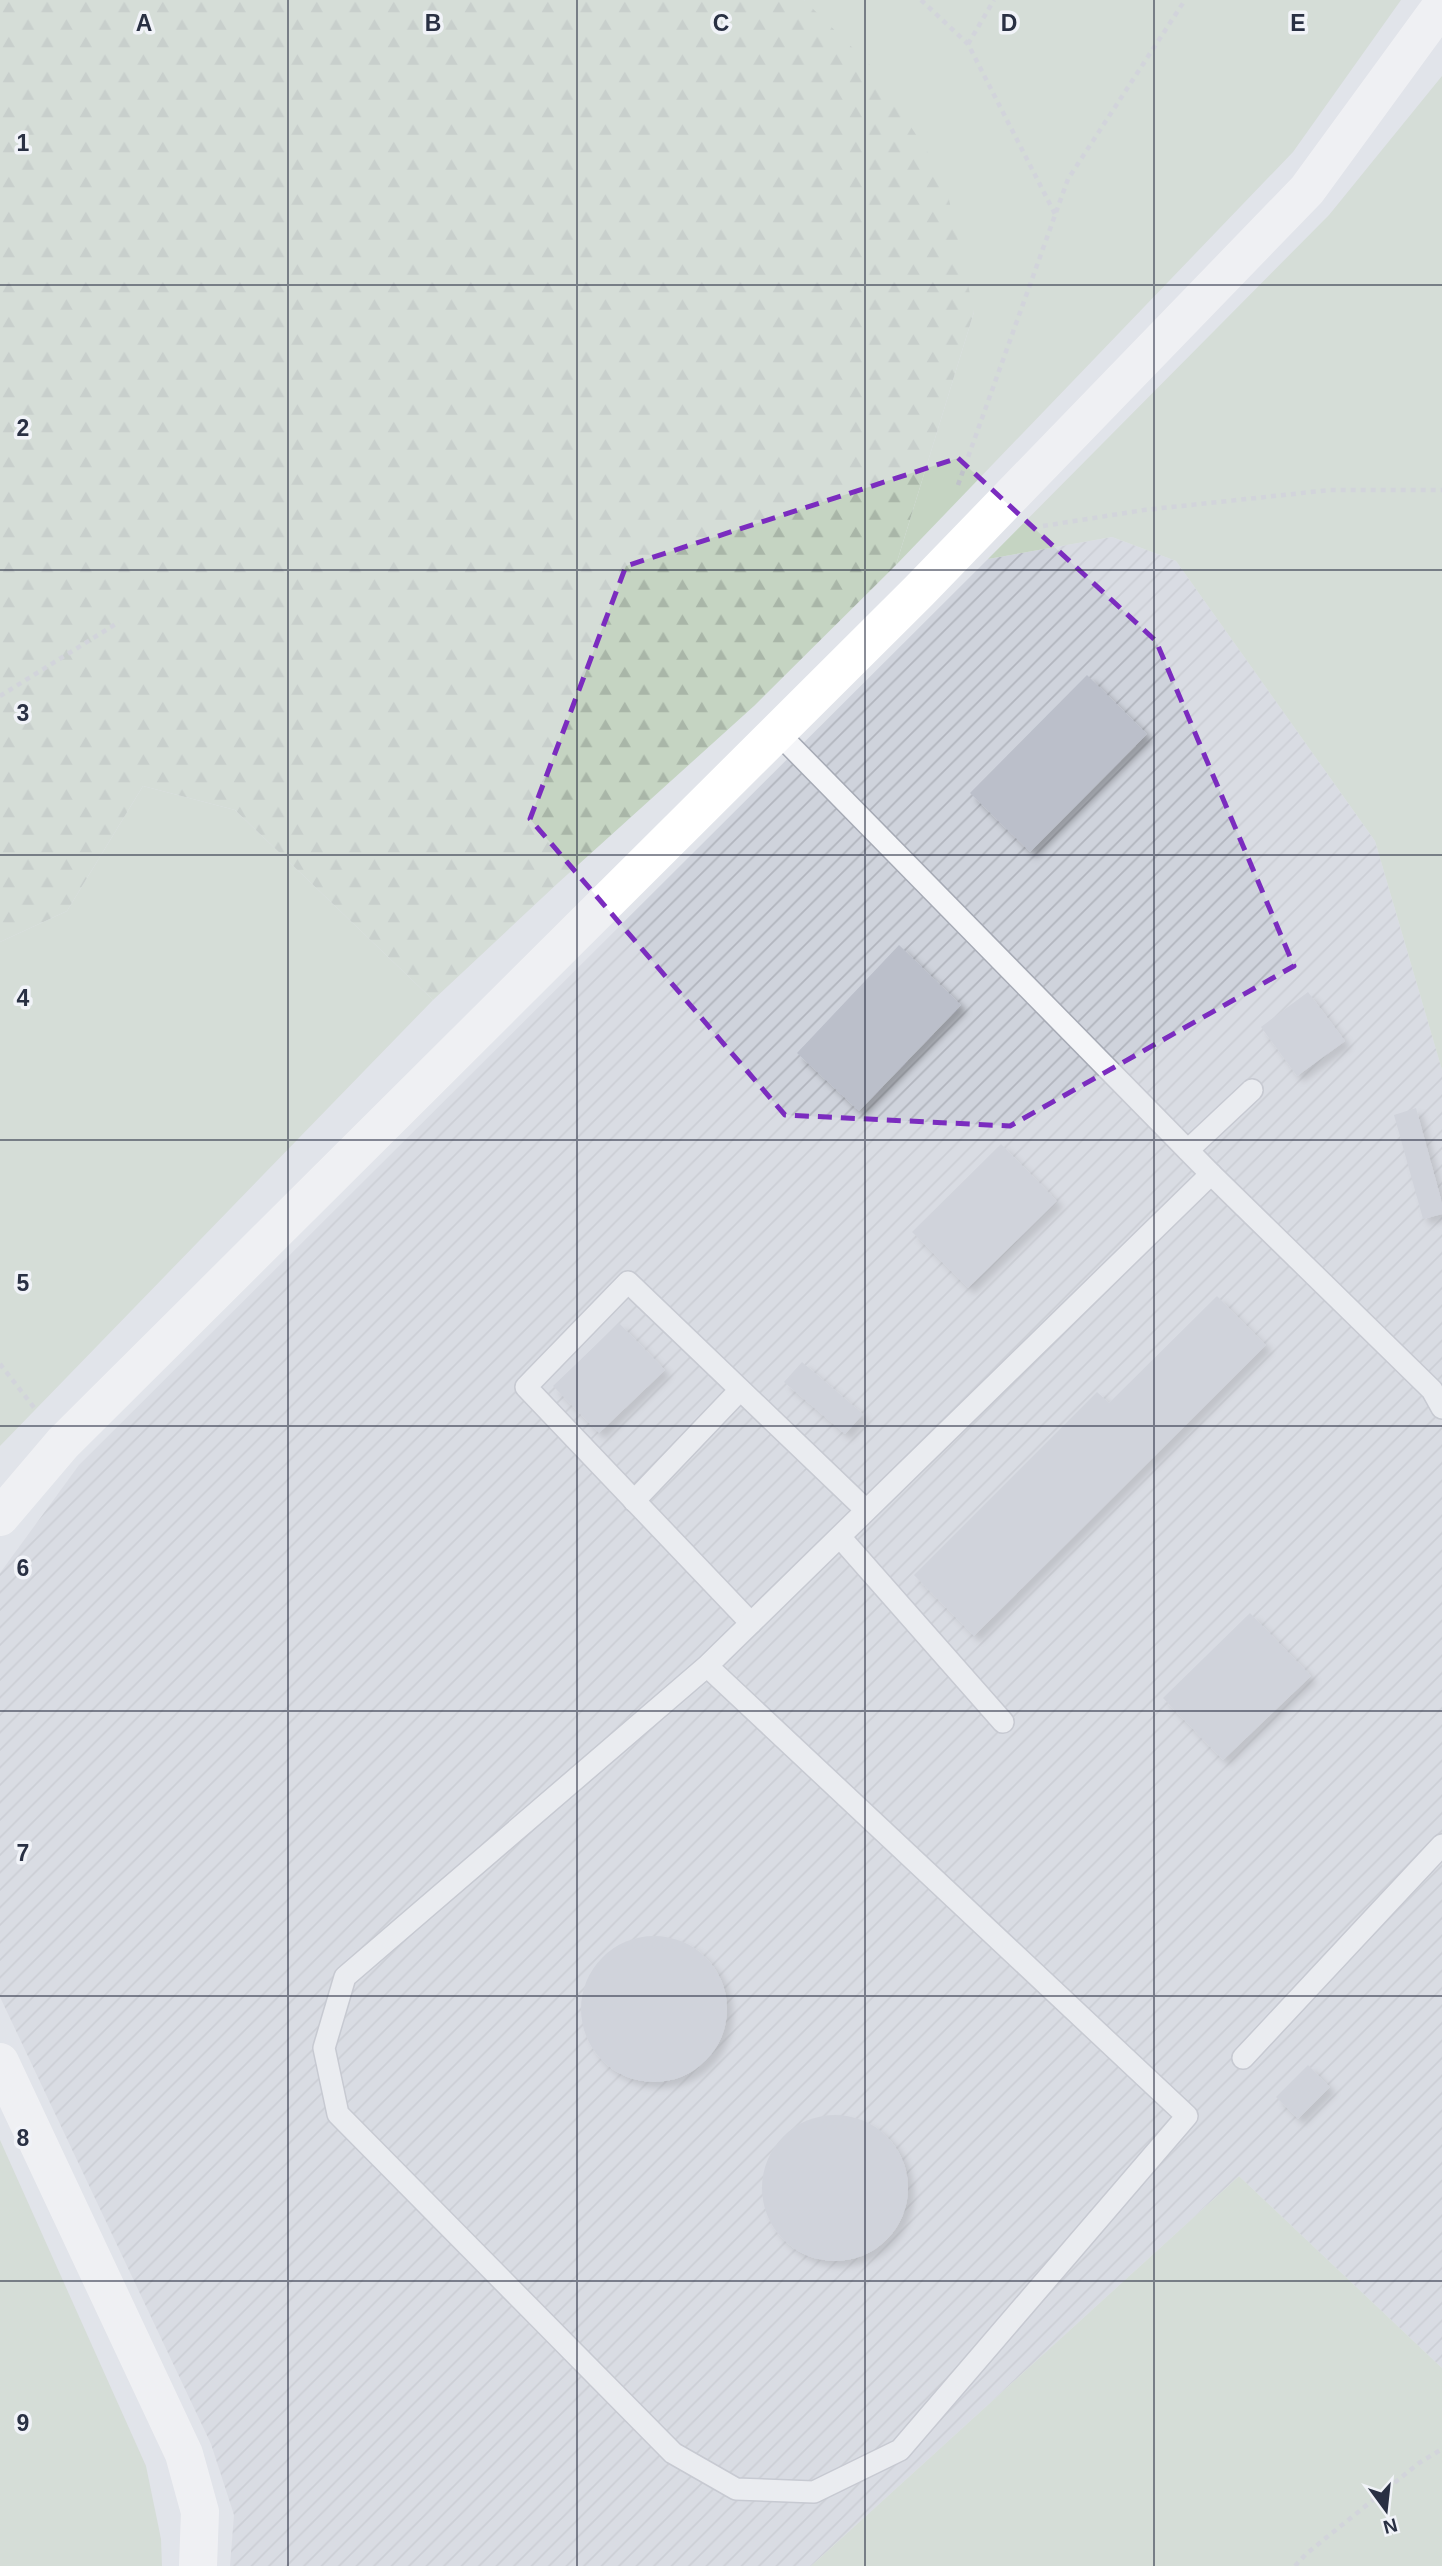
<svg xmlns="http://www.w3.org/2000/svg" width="1442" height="2566" font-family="Arial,sans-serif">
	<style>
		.industrial { fill: url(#industrial-furrows) }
		.green { fill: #c5d4c2 }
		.forest { fill: url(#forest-firs) }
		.building { fill: #bbbfca; filter: url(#shadow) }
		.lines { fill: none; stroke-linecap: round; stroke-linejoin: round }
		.lane-casing { stroke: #a6aab5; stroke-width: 24 }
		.path { stroke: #bfc2c9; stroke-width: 4.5; stroke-dasharray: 5 5; stroke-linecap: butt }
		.lane { stroke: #f4f5f8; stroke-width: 21 }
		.secondary { stroke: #fff; stroke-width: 38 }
		.marked { fill: none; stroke: #7b2cbf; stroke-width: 5; stroke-dasharray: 14 9; stroke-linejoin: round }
		.grid { fill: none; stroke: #293043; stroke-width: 2; stroke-opacity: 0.55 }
		.grid-label { font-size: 23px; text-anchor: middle; font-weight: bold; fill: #293043; stroke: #f1f3f8; stroke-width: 7; stroke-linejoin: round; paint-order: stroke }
	</style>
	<defs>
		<pattern id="industrial-furrows" width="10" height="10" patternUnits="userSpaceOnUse" patternTransform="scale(1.75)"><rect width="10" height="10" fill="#cfd3dc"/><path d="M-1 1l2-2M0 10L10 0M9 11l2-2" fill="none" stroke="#b2b5be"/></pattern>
		<pattern id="forest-firs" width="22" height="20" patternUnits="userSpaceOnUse" patternTransform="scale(1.75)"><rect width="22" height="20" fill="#c5d4c2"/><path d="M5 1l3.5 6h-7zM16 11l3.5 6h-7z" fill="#a9b6a8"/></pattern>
		<filter id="shadow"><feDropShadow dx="6" dy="6" stdDeviation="3.5" flood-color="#0004"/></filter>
	</defs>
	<rect width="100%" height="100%" fill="#e1e4ea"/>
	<!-- industrial -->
	<polygon class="industrial" points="1112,537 1176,561 1375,841 1442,1070 1442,2368 1239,2176 811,2566 230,2566 234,2515 211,2444 0,1997 0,1573 79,1465 988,559"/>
	<!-- green -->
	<g class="green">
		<polygon points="804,0 1401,0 1293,152 896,565 974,312"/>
		<polygon points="1442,76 1442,1070 1375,841 1176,561 1112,537 988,559 1329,215"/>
		<polygon points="143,786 235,810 433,1000 0,1446 0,942 67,911"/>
		<polygon points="0,2140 146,2466 161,2539 162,2566 0,2566"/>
		<polygon points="1239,2176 1442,2368 1442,2566 811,2566"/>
	</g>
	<!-- forest -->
	<polygon class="forest" points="0,0 804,0 870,65 944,177 974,312 896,565 754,706 558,883 433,1000 235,810 143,786 67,911 0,942"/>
	<!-- building -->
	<g class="building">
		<polygon points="1087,675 1147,734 1030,852 970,793"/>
		<polygon points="899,945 961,1005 859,1111 797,1053"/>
		<polygon points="1308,992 1345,1041 1297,1076 1261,1027"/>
		<polygon points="1416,1108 1442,1203 1442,1214 1423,1219 1394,1115"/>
		<polygon points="1001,1144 1057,1201 968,1288 912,1232"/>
		<polygon points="1217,1296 1266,1345 974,1636 914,1575 1097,1392 1109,1403"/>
		<polygon points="619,1323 665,1370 599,1433 553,1386"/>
		<polygon points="802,1362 863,1414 845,1434 784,1382"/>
		<polygon points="1250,1613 1311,1676 1223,1760 1163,1698"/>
		<circle cx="654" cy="2009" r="73"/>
		<polygon points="1308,2065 1330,2087 1298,2119 1276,2097"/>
		<circle cx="835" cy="2188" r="73"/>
	</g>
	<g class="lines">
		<defs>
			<g id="lane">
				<polyline points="778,733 1211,1174 1432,1390 1442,1408"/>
				<polyline points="1188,1150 1252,1090"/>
				<polyline points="634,1501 740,1390"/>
				<polyline points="840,1537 1003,1722"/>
				<polyline points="751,1623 526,1387 628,1282 866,1510"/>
				<polyline points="707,1666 1187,2116 900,2450 814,2492 736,2489 673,2453 338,2114 324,2048 345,1977 707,1666 1211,1174"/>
				<polyline points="1243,2058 1442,1845"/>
			</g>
		</defs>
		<!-- lane casing -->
		<use href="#lane" class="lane-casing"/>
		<!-- path -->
		<g class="path">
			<polyline points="921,0 968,44 1055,214"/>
			<polyline points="968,44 994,0"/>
			<polyline points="958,485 1068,179 1185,0"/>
			<polyline points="1043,526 1144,510 1330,490 1442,490"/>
			<polyline points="0,696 119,622"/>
			<polyline points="0,1364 36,1410"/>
			<polyline points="1295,2566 1306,2554 1419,2463 1442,2449"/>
		</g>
		<!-- lane -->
		<use href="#lane" class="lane"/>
		<!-- secondary -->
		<g class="secondary">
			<polyline points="0,1517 63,1443 919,591 1307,190 1442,5"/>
			<polyline points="0,2062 184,2454 200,2512 198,2566"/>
		</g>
	</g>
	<!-- marked area -->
	<path d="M0 0H1442V2566H0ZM958,458L1156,641L1294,966L1010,1126L785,1115L530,819L626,566Z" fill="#e1e4ea" fill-opacity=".55" fill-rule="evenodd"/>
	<path class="marked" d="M958,458L1156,641L1294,966L1010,1126L785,1115L530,819L626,566Z"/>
	<!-- grid -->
	<path class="grid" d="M288,0V2566M577,0V2566M865,0V2566M1154,0V2566M0,285H1442M0,570H1442M0,855H1442M0,1140H1442M0,1426H1442M0,1711H1442M0,1996H1442M0,2281H1442"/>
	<g class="grid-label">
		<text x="144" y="31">A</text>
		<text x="433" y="31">B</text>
		<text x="721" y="31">C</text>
		<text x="1009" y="31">D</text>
		<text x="1298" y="31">E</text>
		<text x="23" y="151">1</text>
		<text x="23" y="436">2</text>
		<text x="23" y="721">3</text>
		<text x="23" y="1006">4</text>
		<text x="23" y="1291">5</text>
		<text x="23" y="1576">6</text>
		<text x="23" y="1861">7</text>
		<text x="23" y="2146">8</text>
		<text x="23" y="2431">9</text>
	</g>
	<!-- north arrow -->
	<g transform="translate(1386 2510) rotate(165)" stroke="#f1f3f8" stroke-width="5" paint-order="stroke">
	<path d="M0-5L12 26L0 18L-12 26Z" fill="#293043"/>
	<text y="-10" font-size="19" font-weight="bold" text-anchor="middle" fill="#293043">N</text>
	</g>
</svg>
